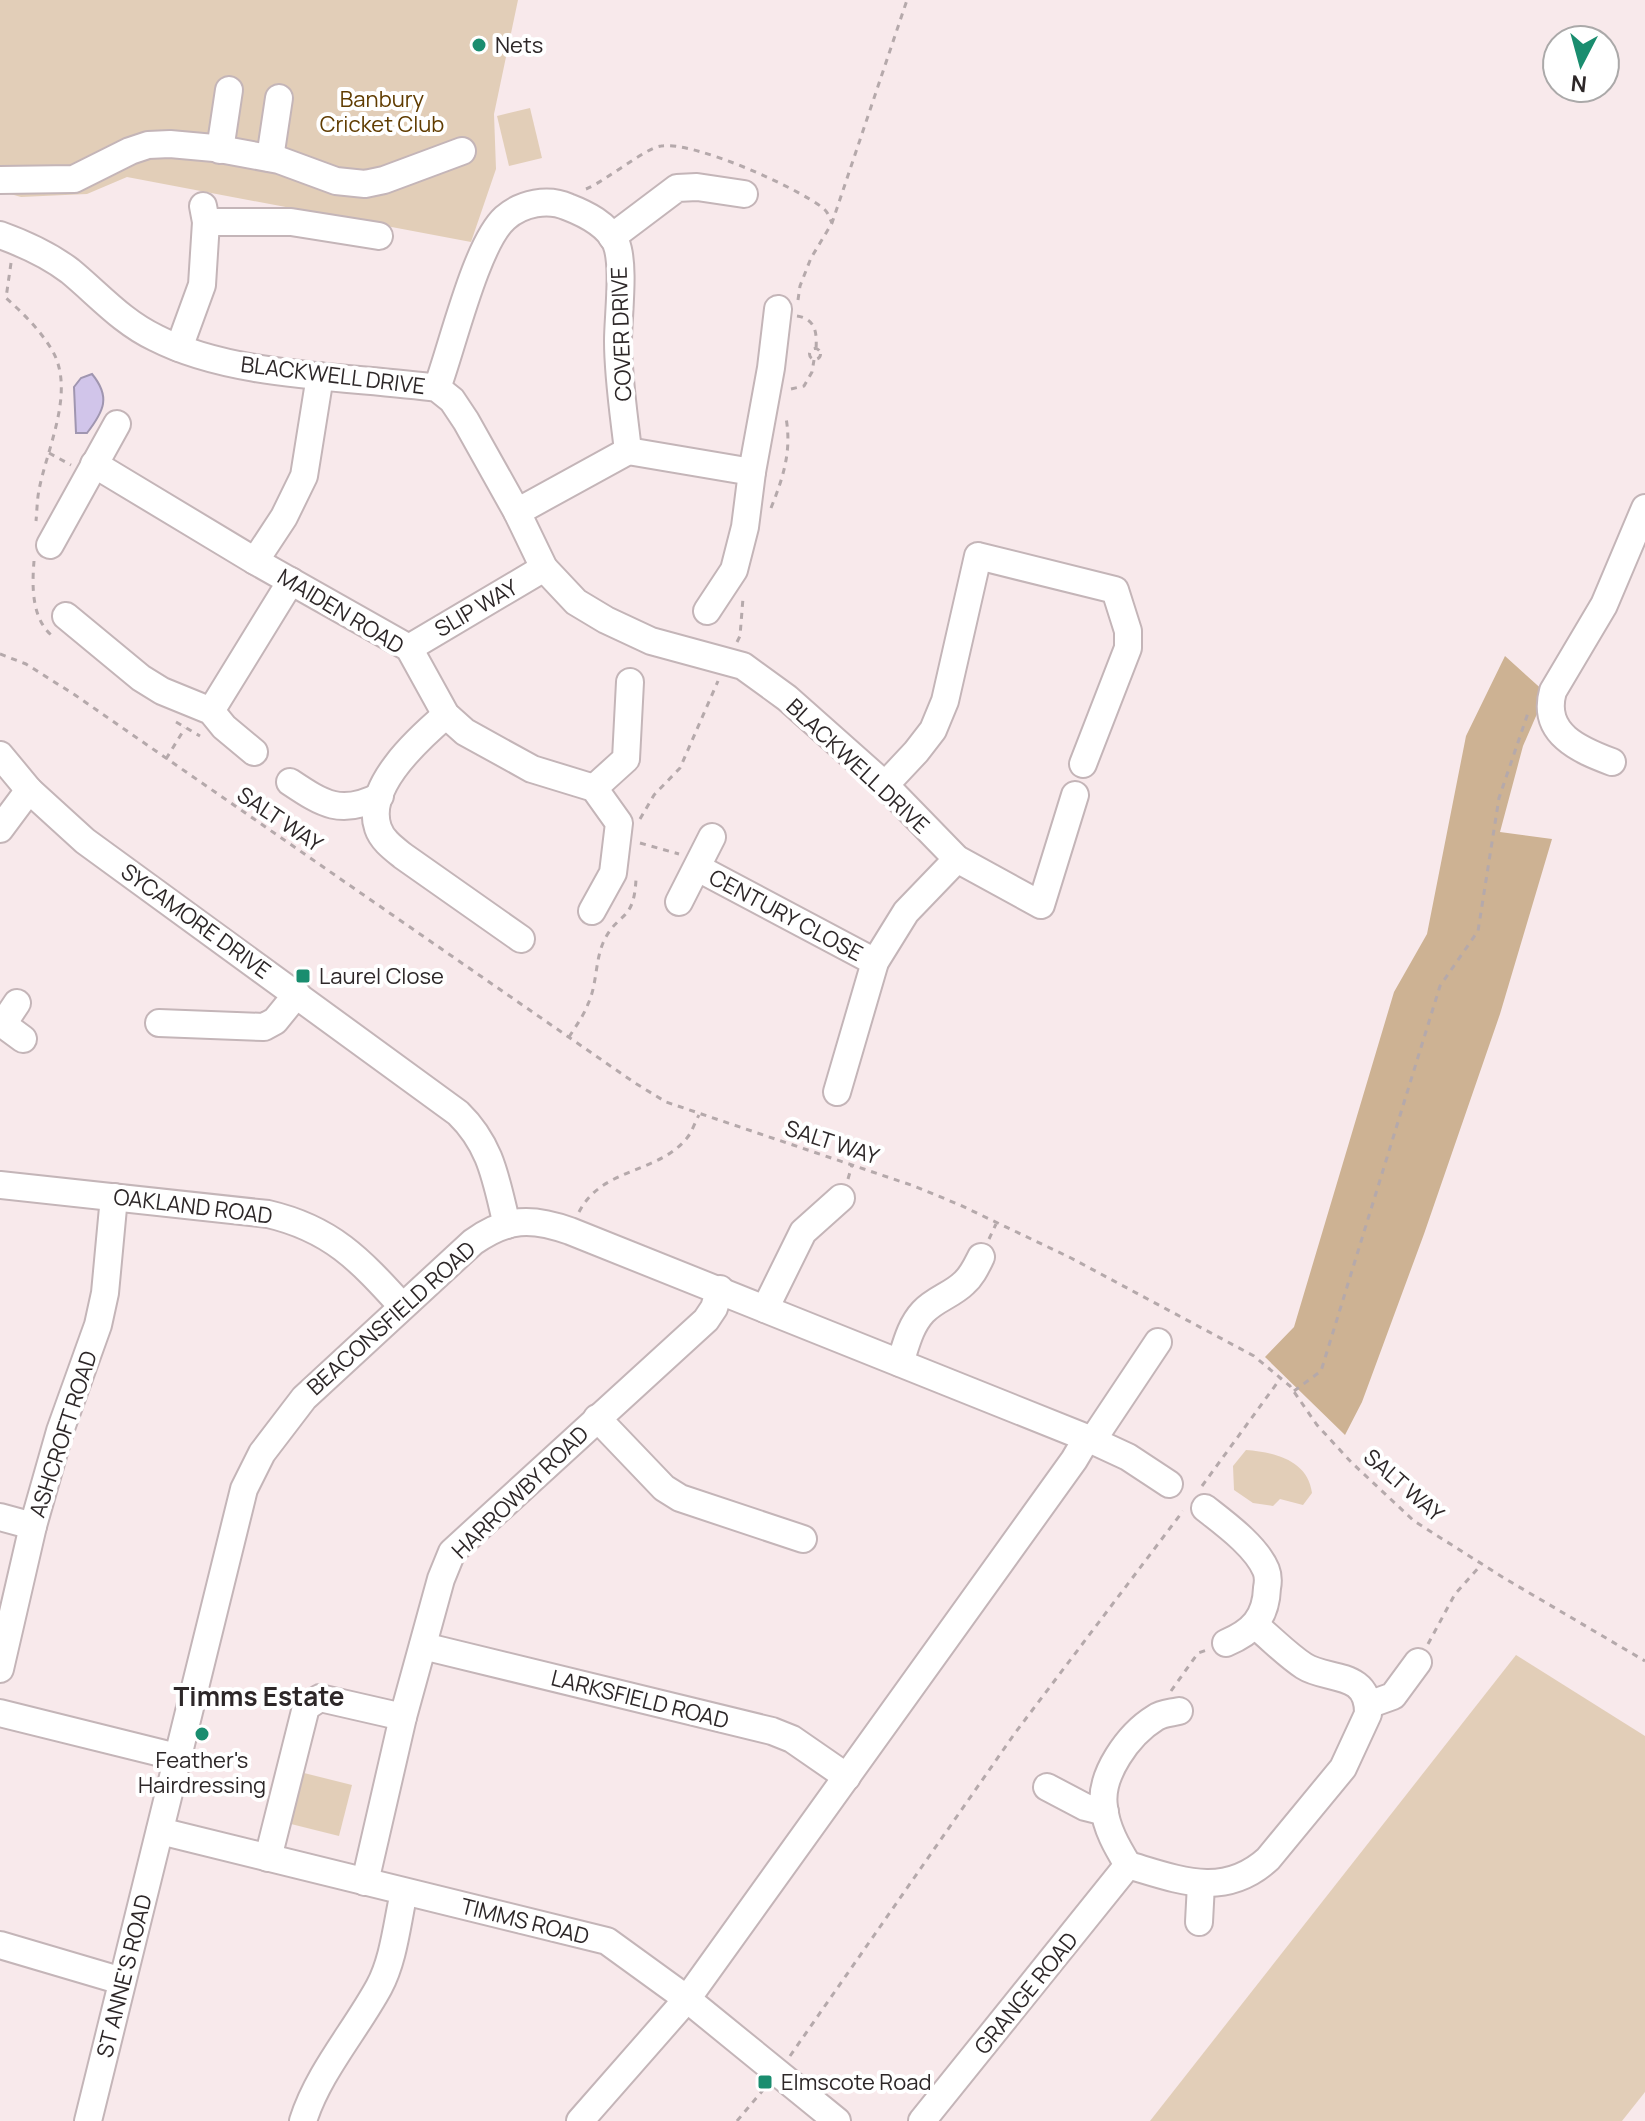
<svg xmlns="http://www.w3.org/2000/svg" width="1645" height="2121" font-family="Manrope,sans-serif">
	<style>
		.green { fill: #e2ceb8 }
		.forest { fill: #cdb293 }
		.water { fill: #d1c5ea; stroke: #a096b0; stroke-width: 2 }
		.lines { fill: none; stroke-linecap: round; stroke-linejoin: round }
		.minor-casing { stroke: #c4b5b8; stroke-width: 30 }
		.path { stroke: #b5a9ab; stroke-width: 3; stroke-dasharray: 6 6; stroke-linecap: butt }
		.minor { stroke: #fff; stroke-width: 26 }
		.poi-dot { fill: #1a8d6f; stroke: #fff; stroke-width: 3 }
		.labels { text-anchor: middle; stroke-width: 8; stroke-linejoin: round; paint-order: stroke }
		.poi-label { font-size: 22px; fill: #2d2728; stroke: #fff; text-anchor: start }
		.park-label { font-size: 22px; fill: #603c01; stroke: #fff }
		.street-label { font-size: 22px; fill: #2d2728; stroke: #fff }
		.quarter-label { font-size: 26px; font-weight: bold; fill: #2d2728; stroke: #fff }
	</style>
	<rect width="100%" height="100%" fill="#f8e9eb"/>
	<!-- green -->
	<g class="green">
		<polygon points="0,0 518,0 494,114 496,169 471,242 127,177 87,194 21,197 0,191"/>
		<polygon points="530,108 542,158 509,166 497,116"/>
		<path d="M1246,1450C1274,1452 1308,1460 1312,1493L1303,1505L1280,1499L1273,1506L1253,1503L1234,1490L1233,1466Z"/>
		<polygon points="1516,1655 1645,1736 1645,2092 1622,2121 1150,2121"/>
		<polygon points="296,1771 352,1785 339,1836 283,1822"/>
	</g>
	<!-- forest -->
	<polygon class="forest" points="1505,656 1546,693 1523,746 1500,832 1552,839 1500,1014 1424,1234 1362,1402 1345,1435 1265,1357 1294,1327 1394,992 1427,934 1466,736"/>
	<!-- water -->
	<path class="water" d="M92,374C111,397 104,411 87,433H76L74,387L81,378Z"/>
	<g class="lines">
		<defs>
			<g id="minor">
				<polyline points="220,150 229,90"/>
				<polyline points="270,158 279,98"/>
				<polyline points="0,180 74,179 130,151 148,145 170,144 214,148 279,160 336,181 365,184 384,180 462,151"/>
				<polyline points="206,222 291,222 379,236"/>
				<path d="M0,235C25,244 49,255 70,271C99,295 122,322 156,338C234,378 350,376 437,388L452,400L466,421L517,512L544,568L576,602L606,620L651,641L743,666L787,698L885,785L957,859L1041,905L1075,795"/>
				<polyline points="612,237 677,188 697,187 744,194"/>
				<polyline points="179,348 202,285 206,222 203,206"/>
				<path d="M437,388C452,348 476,244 505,218C522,203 548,198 568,207C586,214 607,224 616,243C625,265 618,316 618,341C618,378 624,415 628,451"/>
				<polyline points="94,464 255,561 409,648 446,715 465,732 532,769 594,788 619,823 613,873 592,911"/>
				<polyline points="752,472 771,368 778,309"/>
				<polyline points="517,512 628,451 752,472 745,527 734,570 707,611"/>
				<polyline points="50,545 117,424"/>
				<polyline points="255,561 284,517 304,476 320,376"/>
				<polyline points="66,616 141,678 162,691 211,711 224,727 254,752"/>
				<polyline points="409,648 544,568"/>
				<polyline points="211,711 291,581"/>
				<path d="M446,715C419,738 364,787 378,828C382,840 393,848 403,856L521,939"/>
				<path d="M0,755L29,790L85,841L458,1113C492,1146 496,1181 507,1225"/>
				<path d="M1612,762C1580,750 1541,734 1553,691L1604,605L1645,508"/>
				<path d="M290,782C323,804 341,816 380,796"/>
				<polyline points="885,785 916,752 933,730 945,701 978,556 1115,590 1128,631 1128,648 1083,764"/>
				<polyline points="594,788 626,759 630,682"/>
				<polyline points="0,829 29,790"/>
				<polyline points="698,868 875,962"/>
				<polyline points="679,902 712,837"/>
				<polyline points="0,1022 23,1039"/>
				<polyline points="159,1023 264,1027 275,1021 297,994"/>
				<polyline points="3,1024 17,1003"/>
				<polyline points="837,1092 875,962 906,912 957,859"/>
				<path d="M0,1185L268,1214C332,1229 360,1260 402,1306"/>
				<polyline points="765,1309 803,1232 841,1198"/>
				<path d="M900,1363C906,1345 910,1326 923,1312C935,1299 952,1295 964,1283C972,1276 976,1267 981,1257"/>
				<polyline points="597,1418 664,1488 680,1498 803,1539"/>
				<polyline points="1092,1441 1158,1342"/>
				<path d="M1205,1508C1224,1523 1256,1546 1266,1570C1268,1575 1268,1583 1267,1588C1266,1618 1252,1632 1226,1643"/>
				<polyline points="0,1517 33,1526"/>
				<polyline points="423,1646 772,1731 792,1739 847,1777"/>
				<polyline points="0,1669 33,1526 60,1431 98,1325 105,1293 114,1197"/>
				<polyline points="1368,1705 1393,1696 1418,1662"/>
				<path d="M1179,1711C1171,1713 1162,1713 1155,1718C1129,1734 1099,1775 1104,1807C1106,1828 1117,1847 1128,1865C1179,1880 1224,1899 1268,1859L1343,1768L1368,1714C1369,1670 1327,1681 1304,1666C1287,1655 1272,1639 1256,1626"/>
				<polyline points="0,1713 177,1757"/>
				<polyline points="1047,1787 1085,1807 1105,1812"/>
				<polyline points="160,1831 607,1941 687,1999 837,2121"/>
				<polyline points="268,1858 306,1707 320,1698 403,1717"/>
				<polyline points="365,1882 403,1717 441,1579 452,1552 706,1320 714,1308 720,1289"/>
				<polyline points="1199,1922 1201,1884"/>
				<polyline points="0,1945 122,1981"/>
				<path d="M88,2121L244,1489L262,1453L304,1398L473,1242C507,1218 531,1217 570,1231L1087,1438L1128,1457L1169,1484"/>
				<path d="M303,2121C318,2073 355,2031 379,1987C394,1959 397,1923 404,1892"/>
				<polyline points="580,2121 687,1999 1074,1460 1087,1438"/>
				<polyline points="922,2121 1128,1865"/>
			</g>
		</defs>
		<!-- minor casing -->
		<use href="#minor" class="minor-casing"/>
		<!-- path -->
		<g class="path">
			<path d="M586,189C606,181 645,148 661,146C694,141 796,187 823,208C828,212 829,217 832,223"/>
			<path d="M11,263L6,298C23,313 40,330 52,350C76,391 47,448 39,490C37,500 37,511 36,521"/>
			<polyline points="798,300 800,286 811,258 832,223 907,0"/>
			<path d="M797,316C816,319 817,333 816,349"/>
			<circle cx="815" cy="354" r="5.5"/>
			<polyline points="791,389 804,386 812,372 814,360"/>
			<polyline points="49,453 71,465"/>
			<path d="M771,508C783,478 792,451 786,418"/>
			<path d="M34,561C32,586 31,621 55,638"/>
			<polyline points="737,642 740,636 743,598"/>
			<polyline points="0,654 26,664 75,695 635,1083 666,1102 914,1186 960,1205 1071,1258 1254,1356 1290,1386 1317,1425 1351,1462 1414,1521 1504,1578 1645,1661"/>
			<polyline points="176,722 200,736"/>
			<polyline points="166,759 185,728"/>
			<polyline points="640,819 654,795 680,768 718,681"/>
			<polyline points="640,843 679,854"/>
			<path d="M569,1037C576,1026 584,1015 588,1004C597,985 595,962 603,943C617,911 634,924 636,879"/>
			<polyline points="848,1179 852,1165"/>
			<path d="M579,1212C602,1167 658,1174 687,1138C692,1132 695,1122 699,1115"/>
			<polyline points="989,1239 996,1224"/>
			<polyline points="1294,1391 1321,1371 1440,986 1478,931 1499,798 1528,713"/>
			<polyline points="1202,1486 1280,1379"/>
			<polyline points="1428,1644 1455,1594 1481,1565"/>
			<polyline points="1171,1691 1198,1653 1207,1650"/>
			<polyline points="790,2056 1015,1733 1183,1511"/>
			<polyline points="737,2121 763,2090"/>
		</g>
		<!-- minor -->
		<use href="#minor" class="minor"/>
	</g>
	<!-- markers -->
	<g class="poi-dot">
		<circle cx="479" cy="45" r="8"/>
		<rect x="295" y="968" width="16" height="16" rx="4"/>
		<circle cx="202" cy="1734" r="8"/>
		<rect x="757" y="2074" width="16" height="16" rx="4"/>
	</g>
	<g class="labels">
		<!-- poi labels -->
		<g class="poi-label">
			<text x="495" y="53">Nets</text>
			<text x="319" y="984">Laurel Close</text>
			<text x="202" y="1768" text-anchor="middle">Feather's<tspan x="202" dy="25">Hairdressing</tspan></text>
			<text x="781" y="2090">Elmscote Road</text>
		</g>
		<!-- park labels -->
		<g class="park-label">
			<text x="382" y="107">Banbury<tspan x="382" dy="25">Cricket Club</tspan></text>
		</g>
		<!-- street labels -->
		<g class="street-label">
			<text transform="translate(621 334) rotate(-92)" y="8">COVER DRIVE</text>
			<text transform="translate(333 375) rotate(7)" y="8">BLACKWELL DRIVE</text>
			<text transform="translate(476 608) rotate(-30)" y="8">SLIP WAY</text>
			<text transform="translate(341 611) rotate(31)" y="8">MAIDEN ROAD</text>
			<text transform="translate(858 766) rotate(43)" y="8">BLACKWELL DRIVE</text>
			<text transform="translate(280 819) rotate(34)" y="8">SALT WAY</text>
			<text transform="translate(786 915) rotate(28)" y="8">CENTURY CLOSE</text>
			<text transform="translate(196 921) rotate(36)" y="8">SYCAMORE DRIVE</text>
			<text transform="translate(832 1142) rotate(18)" y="8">SALT WAY</text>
			<text transform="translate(193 1206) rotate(7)" y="8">OAKLAND ROAD</text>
			<text transform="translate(391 1318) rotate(-42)" y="8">BEACONSFIELD ROAD</text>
			<text transform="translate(63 1434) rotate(-72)" y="8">ASHCROFT ROAD</text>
			<text transform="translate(1404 1485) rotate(41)" y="8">SALT WAY</text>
			<text transform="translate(520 1492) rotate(-44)" y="8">HARROWBY ROAD</text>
			<text transform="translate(640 1699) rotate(14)" y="8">LARKSFIELD ROAD</text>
			<text transform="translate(525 1921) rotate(14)" y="8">TIMMS ROAD</text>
			<text transform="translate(124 1976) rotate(-76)" y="8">ST ANNE'S ROAD</text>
			<text transform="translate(1026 1993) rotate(-51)" y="8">GRANGE ROAD</text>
		</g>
		<!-- quarter labels -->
		<g class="quarter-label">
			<text x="259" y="1706">Timms Estate</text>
		</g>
	</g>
	<!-- north arrow -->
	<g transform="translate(1581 64) rotate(186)"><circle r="38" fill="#ffffff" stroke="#aba9a9" stroke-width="2"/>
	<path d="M0-6L14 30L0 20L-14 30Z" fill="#1a8d6f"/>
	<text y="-12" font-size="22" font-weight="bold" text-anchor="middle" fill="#2d2728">N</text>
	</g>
</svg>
